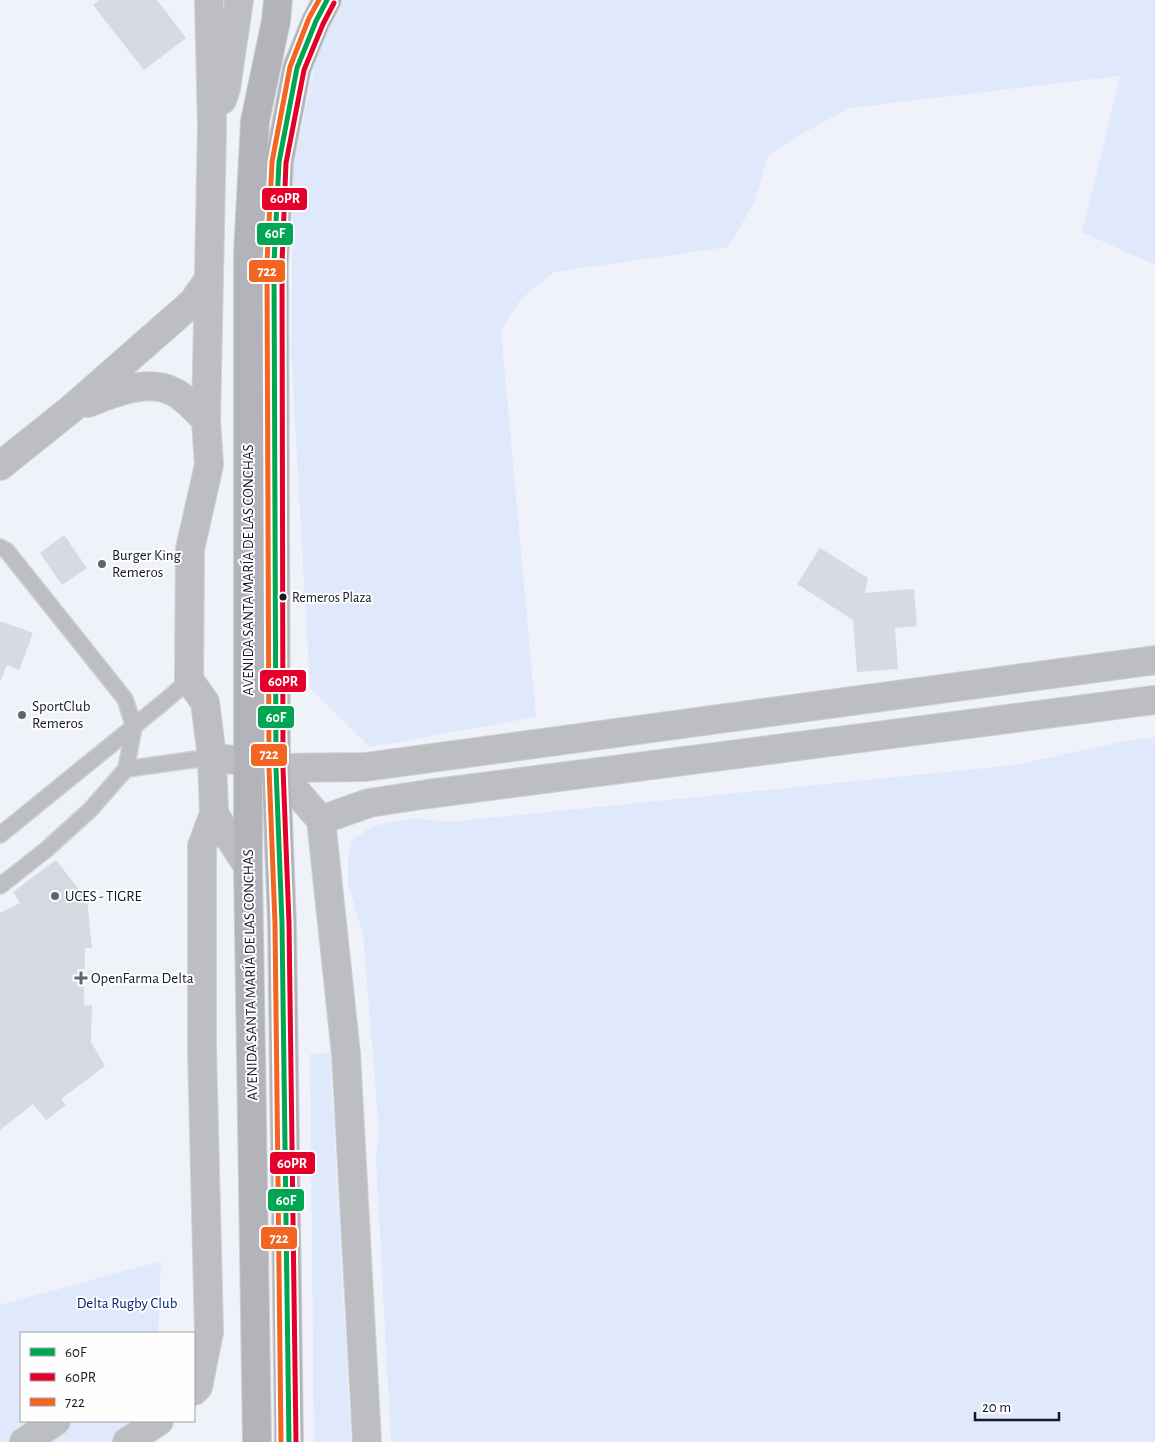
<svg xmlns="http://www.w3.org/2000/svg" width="1155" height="1442" font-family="'Alegreya Sans',sans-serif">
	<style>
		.green { fill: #e0e9fc }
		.building { fill: #d6dae3 }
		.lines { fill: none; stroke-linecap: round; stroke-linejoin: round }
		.lane-casing { stroke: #cdd0d5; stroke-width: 18 }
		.street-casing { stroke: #cdd0d5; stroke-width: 30 }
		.secondary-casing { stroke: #cdd0d5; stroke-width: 30 }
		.lane { stroke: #bcbec2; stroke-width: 15 }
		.street { stroke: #bcbec2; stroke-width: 28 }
		.secondary { stroke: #b2b4b9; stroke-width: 28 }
		.bus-1-casing { stroke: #fefefe; stroke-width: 9 }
		.bus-2-casing { stroke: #fefefe; stroke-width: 9 }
		.bus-3-casing { stroke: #fefefe; stroke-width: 9 }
		.bus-1 { stroke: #00a651; stroke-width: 5 }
		.bus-2 { stroke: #e4002b; stroke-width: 5 }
		.bus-3 { stroke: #f26522; stroke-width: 5 }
		.poi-dot { fill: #61656e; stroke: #fefefe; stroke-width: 2 }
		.bus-dot { fill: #141923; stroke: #fefefe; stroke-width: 2 }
		.labels { text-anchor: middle; stroke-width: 4; stroke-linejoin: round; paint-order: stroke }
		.bus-label { font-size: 14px; fill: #141923; stroke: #fefefe; text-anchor: start }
		.poi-label { font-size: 15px; fill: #141923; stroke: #fefefe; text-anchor: start }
		.street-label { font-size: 15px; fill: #141923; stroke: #fefefe }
		.park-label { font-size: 15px; fill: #0a2379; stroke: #fefefe }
		.line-badge { stroke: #fefefe; stroke-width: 2 }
		.badge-label { font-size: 14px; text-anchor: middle; font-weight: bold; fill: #fff }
	</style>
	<rect width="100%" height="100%" fill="#eff2f8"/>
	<!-- green -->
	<g class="green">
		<polygon points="340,0 1155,0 1155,265 1082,232 1120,76 850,108 803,133 768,156 754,203 728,247 554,272 521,299 501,330 536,717 370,747 310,688 291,350 293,168 318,50"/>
		<polygon points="1155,737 1155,1442 391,1442 376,1159 379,1132 363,934 348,884 348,859 352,840 373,826 414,818 449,822 1015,765 1121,742"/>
		<polygon points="330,1053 351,1442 314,1442 310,1054"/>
		<polygon points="161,1261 158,1333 21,1333 21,1421 155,1421 154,1442 0,1442 0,1305"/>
	</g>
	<!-- building -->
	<g class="building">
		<polygon points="99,0 157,0 186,38 144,70 93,5"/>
		<polygon points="64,535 87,568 62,585 40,553"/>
		<polygon points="820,548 868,578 865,593 914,589 917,626 895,628 898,669 857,672 853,620 797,584"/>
		<polygon points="0,621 33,633 19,670 7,665 0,682"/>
		<polygon points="56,860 87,900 92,948 85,948 84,1006 92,1005 91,1042 105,1066 61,1099 66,1105 46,1120 33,1104 0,1130 0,913 20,903 13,892"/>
	</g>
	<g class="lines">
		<defs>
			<g id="lane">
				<polyline points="0,547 7,551 125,699 134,727 126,769 90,810 47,849 0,886"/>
				<polyline points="126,769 212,757"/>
				<polyline points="0,835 165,701 189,680"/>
			</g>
			<g id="street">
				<polyline points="222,100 226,88 239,0"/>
				<path d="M88,403C112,393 148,378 174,392C186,398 196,410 206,420"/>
				<polyline points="0,466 70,410 193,302 209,279"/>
				<polyline points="212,757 247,762 276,768 365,767 1155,660"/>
				<polyline points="276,768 321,820 346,1054 367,1442"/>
				<polyline points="214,814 248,866"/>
				<polyline points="321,820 369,803 428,794 1155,700"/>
				<polyline points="194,1391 198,1387 209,1332 202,1050 202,846 214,814 212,757 205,702 189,680 190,549 209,465 206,420 212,127 209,0"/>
				<polyline points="24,1442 56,1421"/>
				<polyline points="127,1442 159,1421"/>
			</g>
			<g id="secondary">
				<polyline points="257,1442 248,866 248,253 255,121 276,21 278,0"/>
				<polyline points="289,1442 282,923 276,768 274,263 279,162 297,68 316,21 327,0"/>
			</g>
		</defs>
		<!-- lane casing -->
		<use href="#lane" class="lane-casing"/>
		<!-- street casing -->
		<use href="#street" class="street-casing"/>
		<!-- secondary casing -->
		<use href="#secondary" class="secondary-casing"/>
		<!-- lane -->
		<use href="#lane" class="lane"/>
		<!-- street -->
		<use href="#street" class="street"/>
		<!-- secondary -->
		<use href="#secondary" class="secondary"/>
		<defs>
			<polyline id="bus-1" points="289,1442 282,923 276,768 274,263 279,162 297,68 316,21 327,0"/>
			<polyline id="bus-2" points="296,1442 289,923 283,768 282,263 286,163 304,70 323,24 334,3"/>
			<polyline id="bus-3" points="281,1442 275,923 269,768 267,263 272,162 290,67 309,18 319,0"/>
		</defs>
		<!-- bus-1 casing -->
		<use href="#bus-1" class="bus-1-casing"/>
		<!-- bus-2 casing -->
		<use href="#bus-2" class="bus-2-casing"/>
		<!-- bus-3 casing -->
		<use href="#bus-3" class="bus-3-casing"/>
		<!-- bus-1 -->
		<use href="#bus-1" class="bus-1"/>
		<!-- bus-2 -->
		<use href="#bus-2" class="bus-2"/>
		<!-- bus-3 -->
		<use href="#bus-3" class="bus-3"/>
	</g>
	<!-- markers -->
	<g class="poi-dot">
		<circle cx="102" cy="564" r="5"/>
		<circle cx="22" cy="715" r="5"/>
		<circle cx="55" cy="896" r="5"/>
		<path d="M78.5 970.5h5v5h5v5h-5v5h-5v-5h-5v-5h5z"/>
	</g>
	<circle class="bus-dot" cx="283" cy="597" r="4.5"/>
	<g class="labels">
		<!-- bus labels -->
		<g class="bus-label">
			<text x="292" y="602">Remeros Plaza</text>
		</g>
		<!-- poi labels -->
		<g class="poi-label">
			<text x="112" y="560">Burger King<tspan x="112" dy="17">Remeros</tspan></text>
			<text x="32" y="711">SportClub<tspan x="32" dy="17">Remeros</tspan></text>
			<text x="65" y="901">UCES - TIGRE</text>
			<text x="91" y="983">OpenFarma Delta</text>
		</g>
		<!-- street labels -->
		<g class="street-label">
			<text transform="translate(248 570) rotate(-90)" y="5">AVENIDA SANTA MARÍA DE LAS CONCHAS</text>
			<text transform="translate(250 975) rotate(-91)" y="5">AVENIDA SANTA MARÍA DE LAS CONCHAS</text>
		</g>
		<!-- park labels -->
		<g class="park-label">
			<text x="127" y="1308">Delta Rugby Club</text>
		</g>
	</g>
	<g class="line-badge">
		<rect x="261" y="187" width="47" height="24" rx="5" fill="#e4002b"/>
		<rect x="256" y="222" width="38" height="24" rx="5" fill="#00a651"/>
		<rect x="248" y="259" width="38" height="24" rx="5" fill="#f26522"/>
		<rect x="259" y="669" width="48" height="24" rx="5" fill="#e4002b"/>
		<rect x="257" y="705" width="38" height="24" rx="5" fill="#00a651"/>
		<rect x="250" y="743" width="38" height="24" rx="5" fill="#f26522"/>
		<rect x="269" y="1151" width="47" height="24" rx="5" fill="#e4002b"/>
		<rect x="267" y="1188" width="38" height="24" rx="5" fill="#00a651"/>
		<rect x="260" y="1226" width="38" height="24" rx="5" fill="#f26522"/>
	</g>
	<g class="badge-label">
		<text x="285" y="203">60PR</text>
		<text x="275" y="238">60F</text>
		<text x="267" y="276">722</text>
		<text x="283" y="686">60PR</text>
		<text x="276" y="722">60F</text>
		<text x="269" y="759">722</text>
		<text x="292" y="1168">60PR</text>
		<text x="286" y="1205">60F</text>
		<text x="279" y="1243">722</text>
	</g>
	<!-- legend -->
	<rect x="20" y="1332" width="175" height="90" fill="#fefefe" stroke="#a0a2a6"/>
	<rect x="30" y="1348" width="25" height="8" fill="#00a651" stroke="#a0a2a6"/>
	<text x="65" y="1357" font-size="15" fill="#141923">60F</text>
	<rect x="30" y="1373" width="25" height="8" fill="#e4002b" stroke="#a0a2a6"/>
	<text x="65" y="1382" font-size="15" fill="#141923">60PR</text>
	<rect x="30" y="1398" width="25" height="8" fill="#f26522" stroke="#a0a2a6"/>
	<text x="65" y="1407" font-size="15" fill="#141923">722</text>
	<!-- scale -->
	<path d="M975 1412v8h84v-8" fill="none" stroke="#141923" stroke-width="2.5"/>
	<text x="982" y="1412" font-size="15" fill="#141923" stroke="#fefefe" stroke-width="4" paint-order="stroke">20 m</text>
</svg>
